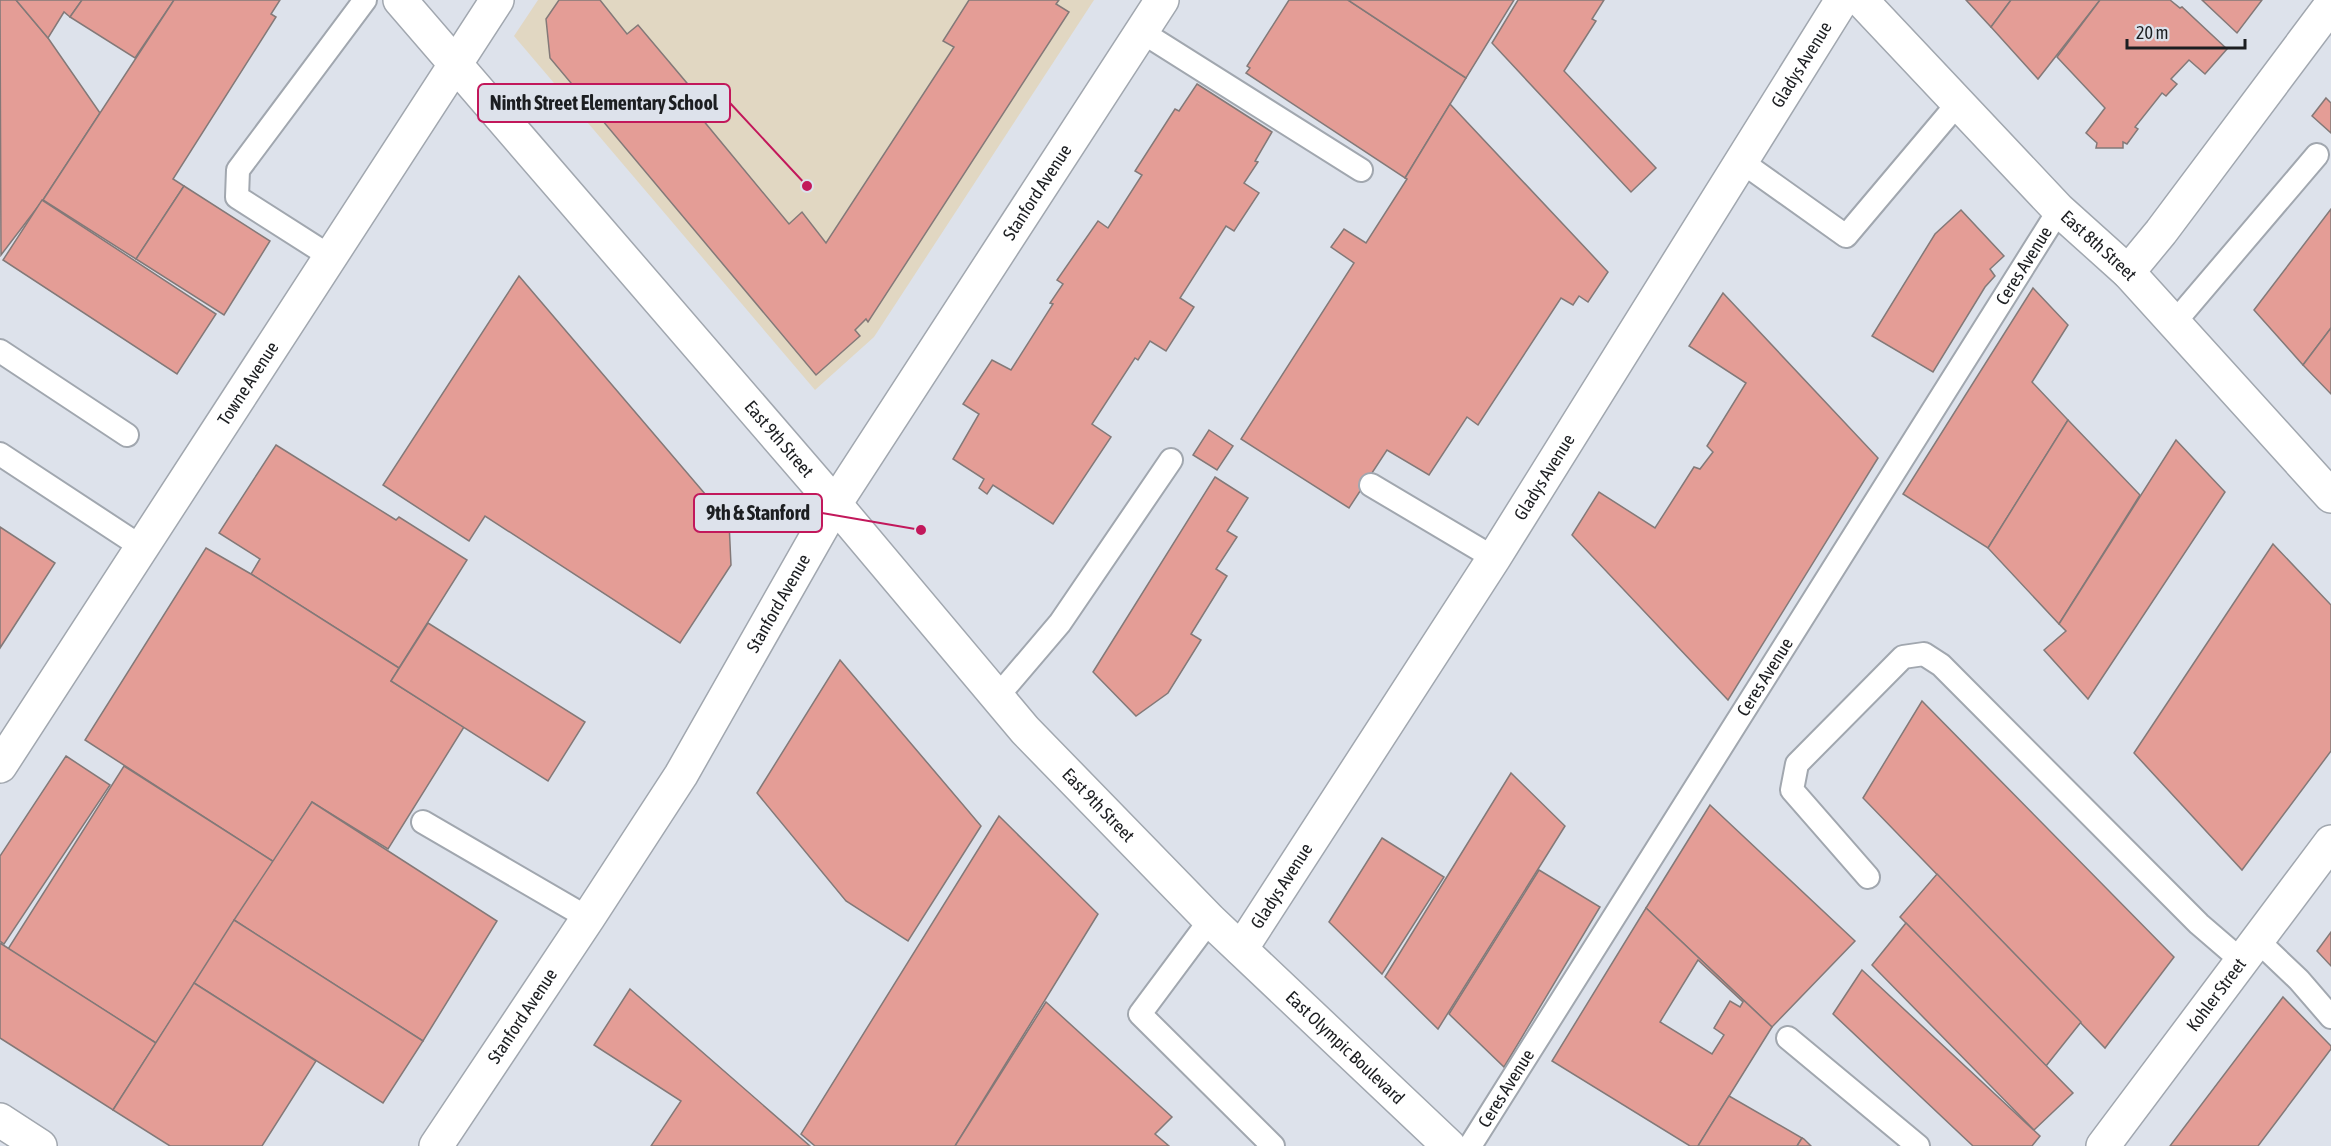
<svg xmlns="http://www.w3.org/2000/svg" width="2331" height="1146" font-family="'Asap Condensed',sans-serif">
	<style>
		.education { fill: #e1d7c2 }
		.building { fill: #e49d96; stroke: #837978; stroke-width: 1.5; fill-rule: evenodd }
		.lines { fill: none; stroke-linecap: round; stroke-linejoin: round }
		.service-casing { stroke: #a1a7af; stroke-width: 26 }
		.minor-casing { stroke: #a1a7af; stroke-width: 36 }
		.tertiary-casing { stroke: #a1a7af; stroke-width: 36 }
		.secondary-casing { stroke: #a1a7af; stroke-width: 36 }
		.service { stroke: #fff; stroke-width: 22 }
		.minor { stroke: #fff; stroke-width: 33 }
		.tertiary { stroke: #fff; stroke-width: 33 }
		.secondary { stroke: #fff; stroke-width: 33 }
		.labels { text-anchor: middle; stroke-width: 5; stroke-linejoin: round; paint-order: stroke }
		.street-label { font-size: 18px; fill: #1c1e21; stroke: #dde2eb }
		.leader { fill: none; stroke: #c2185b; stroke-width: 2 }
		.callout-dot { fill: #c2185b; stroke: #dde2eb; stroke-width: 2 }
		.callout { fill: #dde2eb; stroke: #c2185b; stroke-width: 2 }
		.callout-label { font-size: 20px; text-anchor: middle; font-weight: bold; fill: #1c1e21 }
	</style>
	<rect width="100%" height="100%" fill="#dde2eb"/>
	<!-- education -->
	<polygon class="education" points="538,0 1094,0 874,337 815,390 514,36"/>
	<!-- building -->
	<g class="building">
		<polygon points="0,0 16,0 48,38 100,113 43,200 1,255"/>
		<polygon points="16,0 82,0 70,17 64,12 48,38"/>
		<polygon points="82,0 174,0 135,58 70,17"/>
		<polygon points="174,0 280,0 271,14 276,17 173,179 184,186 136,259 43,200"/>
		<polygon points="559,0 600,0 627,34 638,25 697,95 688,102 789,224 802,212 826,243 954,47 943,41 969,0 1059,0 1056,4 1069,12 868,322 866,319 855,330 860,336 816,375 550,58 546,19"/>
		<polygon points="1289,0 1348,0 1466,78 1405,178 1246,73 1250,68 1247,66"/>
		<polygon points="1348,0 1514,0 1466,78"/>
		<polygon points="1518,0 1604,0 1592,19 1596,21 1564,71 1656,168 1631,192 1492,43"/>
		<polygon points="1966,0 2011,0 1991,27"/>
		<polygon points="2011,0 2100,0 2038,79 1991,27"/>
		<polygon points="2100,0 2170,0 2180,8 2182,7 2227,49 2205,74 2189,60 2171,79 2177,84 2166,96 2162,93 2135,127 2138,129 2127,144 2123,142 2123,148 2096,148 2097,143 2086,133 2105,108 2057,57"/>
		<polygon points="2202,0 2262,0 2237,33"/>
		<polygon points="1197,84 1272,132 1255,161 1258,162 1244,183 1259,193 1234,231 1226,226 1180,298 1194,307 1166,351 1150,341 1138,360 1135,358 1092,424 1111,437 1053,524 993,485 987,494 979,488 984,479 953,459 979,414 963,404 992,360 1011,370 1053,304 1050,303 1063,284 1057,280 1098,221 1108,228 1142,175 1135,171 1175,109 1179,111"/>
		<polygon points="2326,98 2331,103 2331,133 2312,116"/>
		<polygon points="1450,104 1608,272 1588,302 1579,296 1573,305 1561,298 1478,425 1467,417 1429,475 1387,450 1349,508 1241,439 1354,263 1331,247 1344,229 1366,243 1407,179 1405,178"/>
		<polygon points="184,186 270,241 224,315 136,259"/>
		<polygon points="42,200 216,314 177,374 3,260"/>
		<polygon points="2331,209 2331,328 2303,365 2254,310"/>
		<polygon points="1961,210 2004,256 1990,269 1995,276 1985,287 1933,372 1872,336 1935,234"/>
		<polygon points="519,276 729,522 731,565 680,643 485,516 469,541 383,485"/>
		<polygon points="2033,288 2068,325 2032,382 2068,420 1988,548 1903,494"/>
		<polygon points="1723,293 1878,458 1728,700 1572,535 1599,492 1655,528 1694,467 1700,469 1713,452 1707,446 1746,383 1689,346"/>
		<polygon points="2331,328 2331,394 2303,365"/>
		<polygon points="2068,420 2140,495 2059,624 1988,548"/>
		<polygon points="1209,430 1233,446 1217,470 1193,455"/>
		<polygon points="2176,440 2225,492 2088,699 2044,650 2066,631 2059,624"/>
		<polygon points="276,445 396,520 399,517 467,560 399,668 251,574 260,559 219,533"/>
		<polygon points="1215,477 1248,498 1227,531 1237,537 1216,569 1227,576 1191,634 1201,640 1168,693 1136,716 1093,672"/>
		<polygon points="0,527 55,563 0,648"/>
		<polygon points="2273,544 2331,605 2331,751 2242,870 2134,753"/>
		<polygon points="206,548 251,574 399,668 391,681 464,727 388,849 312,802 274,862 85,740"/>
		<polygon points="428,623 585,722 548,781 391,681"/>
		<polygon points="840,660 981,826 908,941 846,901 757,793"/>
		<polygon points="1922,701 2174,957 2105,1048 1863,798"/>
		<polygon points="66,756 110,785 4,944 0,941 0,856"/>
		<polygon points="124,766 274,862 156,1043 8,949"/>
		<polygon points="1511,773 1565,826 1438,1029 1385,977"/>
		<polygon points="312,802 497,921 423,1041 234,920"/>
		<polygon points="1710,805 1855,941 1772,1027 1646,908"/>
		<polygon points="999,816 1098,914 955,1146 815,1146 801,1134"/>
		<polygon points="1382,838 1444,877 1382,974 1329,922"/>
		<polygon points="1539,870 1600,907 1504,1067 1449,1014"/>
		<polygon points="1937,874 2081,1022 2046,1066 1900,917"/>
		<path d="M1646,908L1772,1027L1698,1146H1690L1552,1061ZM1698,960L1743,1002L1740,1007L1730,1001L1714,1028L1724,1035L1712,1054L1660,1022Z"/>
		<polygon points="234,920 423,1041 383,1103 194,983"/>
		<polygon points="1906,923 2073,1093 2034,1130 1872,965"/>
		<polygon points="2331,932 2331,966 2317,951"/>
		<polygon points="0,943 156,1043 113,1110 0,1038"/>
		<polygon points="1862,970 2040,1136 2032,1146 1973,1146 1833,1014"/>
		<polygon points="194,983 316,1061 262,1146 170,1146 113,1110"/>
		<polygon points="630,989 810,1146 651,1146 681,1101 594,1045"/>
		<polygon points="2283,997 2331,1046 2331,1049 2258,1146 2170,1146"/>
		<polygon points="1046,1002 1172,1117 1155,1134 1169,1146 955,1146"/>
		<polygon points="1729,1096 1802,1138 1797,1146 1698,1146"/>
		<polygon points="1802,1138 1804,1139 1811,1146 1797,1146"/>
	</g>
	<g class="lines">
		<defs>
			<g id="service">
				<polyline points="1142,32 1361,170"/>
				<polyline points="1742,162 1846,236 1959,102"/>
				<polyline points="331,257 237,197 238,170 365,0"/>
				<polyline points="2174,323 2317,155"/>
				<polyline points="0,351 127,435"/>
				<polyline points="0,454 143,548"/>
				<polyline points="1371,485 1494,558"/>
				<polyline points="997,697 1060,623 1171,460"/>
				<polyline points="423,822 588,918"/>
				<polyline points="1868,877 1792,790 1797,764 1903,657 1924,654 1941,665 2199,924 2242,961"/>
				<polyline points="1210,920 1140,1014 1273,1146"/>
				<polyline points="2257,940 2299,980 2331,1017"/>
				<polyline points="1788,1038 1918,1146"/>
				<path id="s1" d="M1470,1146L2059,210"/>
			</g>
			<g id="minor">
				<polyline points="2128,272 2161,232 2331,5"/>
				<path id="s2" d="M0,766L497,0"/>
				<path id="s3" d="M1241,949L1494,558L1842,0"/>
				<polyline points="0,1120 40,1146"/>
				<path id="s4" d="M2103,1146L2331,842"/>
			</g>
			<g id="tertiary">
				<path id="s5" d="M436,1146L588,918L681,775L835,504L1162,0"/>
			</g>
			<g id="secondary">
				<path id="s6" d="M400,0L835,504L1025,730L1210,920L1449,1146"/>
				<path id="s7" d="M1861,0L2059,210L2128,272L2331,496"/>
			</g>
		</defs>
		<!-- service casing -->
		<use href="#service" class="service-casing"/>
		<!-- minor casing -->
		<use href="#minor" class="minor-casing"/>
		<!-- tertiary casing -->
		<use href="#tertiary" class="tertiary-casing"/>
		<!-- secondary casing -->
		<use href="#secondary" class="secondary-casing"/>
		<!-- service -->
		<use href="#service" class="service"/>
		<!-- minor -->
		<use href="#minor" class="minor"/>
		<!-- tertiary -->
		<use href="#tertiary" class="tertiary"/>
		<!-- secondary -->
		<use href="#secondary" class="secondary"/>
	</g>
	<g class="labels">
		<!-- street labels -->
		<g class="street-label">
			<text dy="6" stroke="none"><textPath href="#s3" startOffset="1047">Gladys Avenue</textPath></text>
			<text dy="6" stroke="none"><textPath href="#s5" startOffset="1128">Stanford Avenue</textPath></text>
			<text dy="6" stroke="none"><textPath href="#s7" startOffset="342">East 8th Street</textPath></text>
			<text dy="6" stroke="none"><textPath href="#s1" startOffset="1040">Ceres Avenue</textPath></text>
			<text dy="6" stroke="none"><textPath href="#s2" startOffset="456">Towne Avenue</textPath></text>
			<text dy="6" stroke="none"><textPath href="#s6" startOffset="580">East 9th Street</textPath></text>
			<text dy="6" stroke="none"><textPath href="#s3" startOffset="561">Gladys Avenue</textPath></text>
			<text dy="6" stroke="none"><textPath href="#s5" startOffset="642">Stanford Avenue</textPath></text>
			<text dy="6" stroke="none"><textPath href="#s1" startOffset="554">Ceres Avenue</textPath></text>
			<text dy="6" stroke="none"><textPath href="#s6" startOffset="1066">East 9th Street</textPath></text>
			<text dy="6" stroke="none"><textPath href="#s3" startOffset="75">Gladys Avenue</textPath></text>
			<text dy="6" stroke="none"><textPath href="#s4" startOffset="189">Kohler Street</textPath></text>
			<text dy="6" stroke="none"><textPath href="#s5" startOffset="156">Stanford Avenue</textPath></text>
			<text dy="6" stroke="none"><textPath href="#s6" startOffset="1412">East Olympic Boulevard</textPath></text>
			<text dy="6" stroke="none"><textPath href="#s1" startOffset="68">Ceres Avenue</textPath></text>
		</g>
	</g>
	<!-- callouts -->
	<path class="leader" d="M807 186L730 103M921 530L822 513"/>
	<g class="callout-dot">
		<circle cx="807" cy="186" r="6"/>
		<circle cx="921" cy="530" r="6"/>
	</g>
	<g class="callout">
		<rect x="478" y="84" width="252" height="38" rx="6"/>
		<rect x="694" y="494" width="128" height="38" rx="6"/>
	</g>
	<g class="callout-label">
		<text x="604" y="110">Ninth Street Elementary School</text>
		<text x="758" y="520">9th &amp; Stanford</text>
	</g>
	<!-- scale -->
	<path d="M2127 39v9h118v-9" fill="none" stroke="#1c1e21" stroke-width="3"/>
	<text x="2136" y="39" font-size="18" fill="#1c1e21" stroke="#dde2eb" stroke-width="4.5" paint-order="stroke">20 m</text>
</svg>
